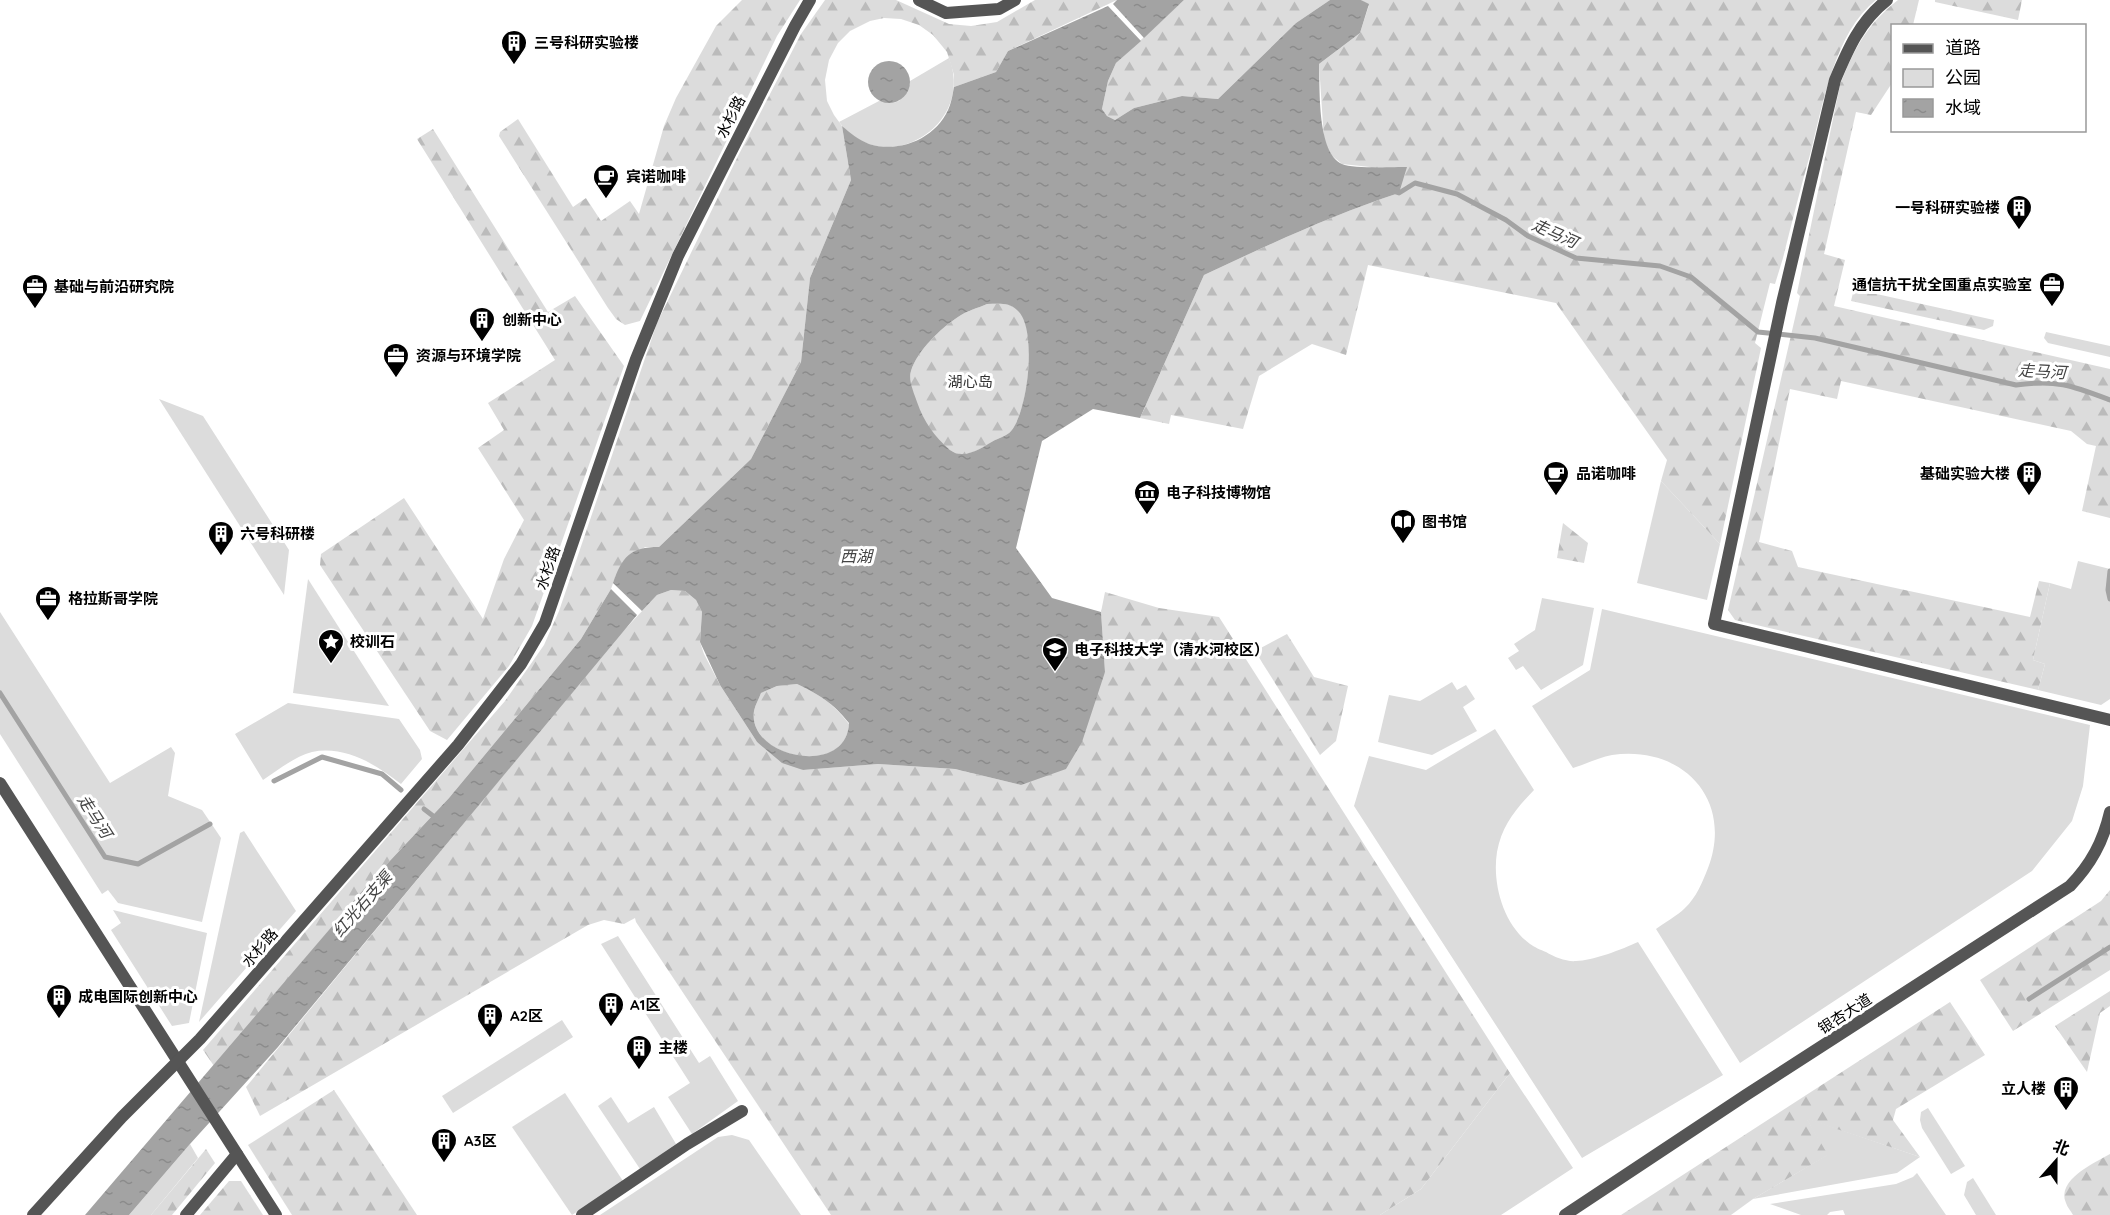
<svg xmlns="http://www.w3.org/2000/svg" width="2110" height="1215" font-family="Quicksand,'Noto Sans SC',sans-serif">
	<style>
		.green { fill: #dcdcdc }
		.forest { fill: url(#forest-firs) }
		.water { fill: url(#water-ripples); fill-rule: evenodd }
		.lines { fill: none; stroke-linecap: round; stroke-linejoin: round }
		.stream { stroke: #a3a3a3; stroke-width: 5 }
		.street { stroke: #555; stroke-width: 12 }
		.labels { text-anchor: middle; stroke-width: 6; stroke-linejoin: round; paint-order: stroke }
		.poi-label { font-size: 15px; font-weight: bold; fill: #000; stroke: #fff; text-anchor: start }
		.street-label { font-size: 15px; fill: #000; stroke: #fff }
		.park-label { font-size: 15px; fill: #333; stroke: #fff }
		.water-label { font-size: 16px; font-style: italic; fill: #444; stroke: #fff }
	</style>
	<defs>
		<pattern id="forest-firs" width="22" height="20" patternUnits="userSpaceOnUse" patternTransform="scale(1.5)"><rect width="22" height="20" fill="#dcdcdc"/><path d="M5 1l3.5 6h-7zM16 11l3.5 6h-7z" fill="#bbb"/></pattern>
		<pattern id="water-ripples" width="26" height="14" patternUnits="userSpaceOnUse" patternTransform="scale(1.5)"><rect width="26" height="14" fill="#a3a3a3"/><path d="M2 4q2-2 4 0t4 0M15 11q2-2 4 0t4 0" fill="none" stroke="#8b8b8b"/></pattern>
	</defs>
	<rect width="100%" height="100%" fill="#fff"/>
	<!-- green -->
	<g class="green">
		<path d="M949,58C976,126 884,181 839,122L879,101L893,103L899,101L910,84V81Z"/>
		<polygon points="2046,332 2110,346 2110,357 2048,343 2044,338"/>
		<polygon points="159,399 203,416 289,550 284,595"/>
		<polygon points="1661,481 1720,544 1707,600 1637,583"/>
		<polygon points="2078,561 2110,569 2110,699 2101,705 2038,690 2045,664 2033,660 2050,583 2071,589"/>
		<polygon points="308,579 389,706 293,693"/>
		<polygon points="1542,598 1594,608 1583,665 1541,690 1523,666 1516,670 1508,658 1519,651 1514,644 1535,630"/>
		<path d="M1602,609L2090,725L2083,786L2072,821L2032,871L1740,1063L1656,929C1665,922 1677,916 1685,908C1696,898 1703,881 1708,868C1734,800 1683,745 1612,755C1600,757 1586,764 1573,768L1532,706L1590,670Z"/>
		<polygon points="0,612 110,783 171,747 175,753 168,796 202,810 221,838 202,922 118,903 108,890 102,894 0,734"/>
		<polygon points="1452,682 1457,690 1466,685 1475,699 1463,707 1477,731 1432,755 1378,742 1389,695 1420,701"/>
		<path d="M288,703L399,719L420,750L422,759L401,784C377,765 345,745 312,752C295,756 277,771 263,780L235,734Z"/>
		<path d="M1495,729L1534,790C1516,809 1502,825 1497,852C1492,883 1503,924 1530,944C1534,947 1541,950 1546,952C1554,957 1567,962 1576,961C1592,961 1623,949 1638,942L1723,1075L1582,1158L1354,806L1369,756L1426,770Z"/>
		<polygon points="244,831 296,911 199,1022 240,833"/>
		<polygon points="113,910 207,933 189,1023 172,1026 111,930 121,923"/>
		<polygon points="618,936 699,1063 710,1056 738,1101 692,1134 668,1097 690,1083 601,944"/>
		<polygon points="562,1020 573,1037 453,1113 442,1096"/>
		<polygon points="1510,1073 1573,1168 1501,1215 1380,1215 1421,1189"/>
		<polygon points="565,1093 623,1181 572,1215 512,1127"/>
		<polygon points="611,1097 628,1123 654,1107 676,1144 640,1169 598,1106"/>
		<polygon points="1928,1108 1965,1166 1951,1174 1922,1128 1920,1120 1921,1112"/>
		<polygon points="1806,1118 1920,1157 1897,1173 1753,1199 1827,1155"/>
		<polygon points="732,1135 749,1140 801,1215 600,1215 718,1137"/>
		<polygon points="190,1144 198,1158 151,1215 129,1215"/>
		<polygon points="1917,1173 1946,1215 1845,1215 1843,1210 1830,1212 1827,1215 1801,1215 1770,1204 1896,1184 1913,1177"/>
		<polygon points="1973,1178 1996,1215 1976,1215 1964,1195 1967,1182"/>
	</g>
	<!-- forest -->
	<g class="forest">
		<polygon points="742,0 800,0 777,36 640,321 625,325 616,319 608,308 499,136 500,132 518,119 573,207 586,198 601,221 630,201 639,214 664,126 676,98 716,26"/>
		<polygon points="825,0 896,0 949,24 971,26 997,22 1035,0 1117,0 1008,51 996,72 954,87 954,75 947,52 933,35 919,25 901,19 884,18 870,21 850,31 838,43 829,60 825,80 827,101 834,115 842,126 851,180 810,278 801,362 751,459 659,547 645,547 616,575 611,589 581,639 449,798 370,882 214,1066 203,1050 505,701 544,645 559,611 657,323 738,156 801,34"/>
		<polygon points="1184,0 1330,0 1296,23 1218,99 1182,96 1134,108 1115,120 1107,116 1102,109 1108,81 1116,63"/>
		<path d="M1361,0H1876C1835,32 1823,103 1811,151C1801,186 1792,222 1783,258L1775,284L1770,283L1755,343L1761,348L1720,544L1661,481L1667,460L1556,303L1368,265L1346,355L1312,344L1259,376L1243,429L1171,415L1169,424L1140,418L1204,275C1268,245 1332,215 1399,193L1370,167L1342,164L1330,154L1324,140L1319,64L1360,33L1369,5Z"/>
		<path d="M1898,0H1919L1913,25L1892,26V83L1871,115L1856,112L1824,254L1845,260L1834,306L2110,369V518L2082,511L2096,446L2087,444L2071,431L1841,381L1837,399L1790,389L1759,542L1792,551L1798,567L2030,617L2039,581L2050,583L2033,660L2045,664L2038,690L1735,620L1728,610L1800,296L1797,293L1840,85C1854,49 1867,24 1898,0Z"/>
		<polygon points="1935,0 2022,0 2018,20 1935,2"/>
		<polygon points="433,129 548,312 575,296 624,366 532,626 509,666 447,740 430,731 320,565 321,554 404,498 483,619 504,559 524,520 478,448 504,430 488,403 555,360 417,139"/>
		<polygon points="1854,289 1994,320 1993,326 1984,330 1851,301"/>
		<path d="M987,304C999,304 1009,302 1018,310C1038,327 1028,413 1011,431C1008,435 1000,438 995,440C982,448 964,461 950,450C944,445 937,440 933,434C924,423 906,385 911,371C917,351 941,328 958,317C966,311 978,308 987,304Z"/>
		<polygon points="1563,523 1588,543 1584,563 1557,558"/>
		<polygon points="671,590 685,591 696,600 702,612 700,642 704,654 720,685 757,742 803,770 878,764 955,769 1021,785 1105,672 1101,612 1105,592 1159,608 1219,617 1510,1073 1421,1189 1380,1215 831,1215 636,922 635,918 624,924 604,920 588,925 260,1116 246,1087 615,640 657,595"/>
		<polygon points="1287,634 1314,677 1348,686 1336,741 1320,755 1255,651"/>
		<path d="M797,684C820,695 833,703 849,724C846,778 747,758 754,711C755,705 759,699 761,693L777,686Z"/>
		<polygon points="2110,890 2110,970 2013,1031 1980,980 2101,901"/>
		<polygon points="2110,991 2110,1006 2100,1013 2087,1072 2055,1026"/>
		<polygon points="1950,1002 1985,1055 1896,1109 1893,1120 1920,1157 1807,1119 1828,1155 1753,1199 1731,1215 1621,1215"/>
		<polygon points="334,1090 417,1215 292,1215 248,1145"/>
		<polygon points="206,1149 215,1163 172,1215 151,1215"/>
		<path d="M2110,1154V1215H2073C2071,1211 2067,1207 2066,1203C2056,1180 2094,1163 2110,1154Z"/>
		<polygon points="229,1181 241,1181 263,1215 200,1215"/>
	</g>
	<!-- water -->
	<g class="water">
		<polygon points="1117,0 1184,0 1144,38 1113,4"/>
		<path d="M1330,0H1361L1369,4L1360,33L1319,64C1320,89 1317,153 1342,164C1353,169 1393,167 1407,167L1399,193C1332,215 1268,245 1204,275L1140,418L1093,409L1042,441L1016,548L1052,598L1101,612L1105,672L1082,742L1066,769L1021,785L955,769L878,764L803,770L782,763L757,742L720,685L700,642L702,612L696,600L685,591L671,590L657,595L642,611L613,583C622,557 630,547 659,547L751,459L801,362L810,278L851,180L842,126C850,133 859,140 869,144C901,154 939,137 950,105C952,99 953,92 954,87L996,72L1008,51L1108,6L1141,41L1116,63L1108,81L1102,109L1107,116L1115,120L1134,108L1182,96L1218,99L1296,23ZM987,304C998,304 1009,302 1017,310C1038,327 1028,412 1011,431C1008,435 1000,438 995,440C983,447 964,461 950,450C934,436 924,422 917,402C914,393 908,380 911,371C917,351 941,328 958,317C966,311 978,308 987,304ZM797,684C820,695 833,703 849,723C847,778 747,758 754,711C755,705 759,699 761,693L777,686Z"/>
		<circle cx="889" cy="82" r="21"/>
		<polygon points="611,589 637,615 278,1047 190,1144 129,1215 85,1215 370,882 449,798 581,639"/>
	</g>
	<g class="lines">
		<!-- stream -->
		<g class="stream">
			<path d="M1393,191L1399,193L1415,183L1457,194L1506,220L1528,236L1576,258L1660,266L1691,277L1758,332L1815,338L2016,385C2056,379 2073,386 2110,400"/>
			<polyline points="2110,571 2108,590 2110,599"/>
			<polyline points="0,693 105,857 138,864 210,824"/>
			<polyline points="274,781 322,757 382,774 401,790"/>
			<polyline points="424,809 437,819"/>
			<polyline points="2029,999 2110,947"/>
		</g>
		<!-- street -->
		<g class="street">
			<polyline points="919,0 946,13 999,9 1015,0"/>
			<path d="M1887,0C1860,21 1848,49 1835,80L1782,303L1714,624L2110,720"/>
			<polyline points="0,783 276,1215"/>
			<polyline points="33,1215 122,1117 200,1039 458,745 521,664 545,623 636,359 678,256 795,26 810,0"/>
			<polyline points="186,1215 237,1154"/>
			<polyline points="582,1215 687,1144 742,1111"/>
			<path d="M1565,1215L1746,1095L2070,886C2091,864 2103,842 2110,812"/>
		</g>
	</g>
	<!-- icons -->
	<defs>
		<symbol id="building-pin" viewBox="-11 -11 22 30"><path d="M0 17L-7.5 6A9.5 9.5 0 1 1 7.5 6Z" fill="#000" stroke="#fff"/><path d="M-4-6H4V6H1V3H-1V6H-4ZM-2.5-4.3h1.7v1.8h-1.7ZM.8-4.3h1.7v1.8H.8ZM-2.5-1h1.7V.8h-1.7ZM.8-1h1.7V.8H.8Z" fill="#fff"/></symbol>
		<symbol id="cafe-pin" viewBox="-11 -11 22 30"><path d="M0 17L-7.5 6A9.5 9.5 0 1 1 7.5 6Z" fill="#000" stroke="#fff"/><path d="M-5.5-4.5H6V0H3Q3 3.5 0 3.5H-2.5Q-5.5 3.5-5.5 0ZM3-3.2v2h1.7v-2ZM-6 4.5H4V6H-6Z" fill="#fff"/></symbol>
		<symbol id="office-pin" viewBox="-11 -11 22 30"><path d="M0 17L-7.5 6A9.5 9.5 0 1 1 7.5 6Z" fill="#000" stroke="#fff"/><path d="M-6-3h4V-5.5h4V-3h4V5H-6ZM-1-4.5V-3h2v-1.5ZM-6 0V1H6V0Z" fill="#fff"/></symbol>
		<symbol id="museum-pin" viewBox="-11 -11 22 30"><path d="M0 17L-7.5 6A9.5 9.5 0 1 1 7.5 6Z" fill="#000" stroke="#fff"/><path d="M0-6L6-3V-2H-6V-3ZM-5-1h2V3h-2ZM-1-1h2V3h-2ZM3-1h2V3H3ZM-6 4H6V6H-6Z" fill="#fff"/></symbol>
		<symbol id="library-pin" viewBox="-11 -11 22 30"><path d="M0 17L-7.5 6A9.5 9.5 0 1 1 7.5 6Z" fill="#000" stroke="#fff"/><path d="M-6-4Q-3-5.5-.7-3.5V5Q-3 3-6 4ZM6-4Q3-5.5 .7-3.5V5Q3 3 6 4Z" fill="#fff"/></symbol>
		<symbol id="sight-pin" viewBox="-11 -11 22 30"><path d="M0 17L-7.5 6A9.5 9.5 0 1 1 7.5 6Z" fill="#000" stroke="#fff"/><path d="M0-6L1.8-2.2L6-1.7L2.9 1.2L3.7 5.4L0 3.3L-3.7 5.4L-2.9 1.2L-6-1.7L-1.8-2.2Z" fill="#fff"/></symbol>
		<symbol id="university-pin" viewBox="-11 -11 22 30"><path d="M0 17L-7.5 6A9.5 9.5 0 1 1 7.5 6Z" fill="#000" stroke="#fff"/><path d="M0-5L7-2L0 1L-7-2ZM-4 1L0 2.5L4 1V4Q0 6-4 4Z" fill="#fff"/></symbol>
	</defs>
	<g fill-rule="evenodd">
		<use href="#building-pin" x="499" y="28" width="30" height="40"/>
		<use href="#cafe-pin" x="591" y="162" width="30" height="40"/>
		<use href="#building-pin" x="2004" y="193" width="30" height="40"/>
		<use href="#office-pin" x="2037" y="270" width="30" height="40"/>
		<use href="#office-pin" x="20" y="272" width="30" height="40"/>
		<use href="#building-pin" x="467" y="305" width="30" height="40"/>
		<use href="#office-pin" x="381" y="341" width="30" height="40"/>
		<use href="#cafe-pin" x="1541" y="459" width="30" height="40"/>
		<use href="#building-pin" x="2014" y="459" width="30" height="40"/>
		<use href="#museum-pin" x="1132" y="478" width="30" height="40"/>
		<use href="#library-pin" x="1388" y="507" width="30" height="40"/>
		<use href="#building-pin" x="206" y="519" width="30" height="40"/>
		<use href="#office-pin" x="33" y="584" width="30" height="40"/>
		<use href="#sight-pin" x="316" y="627" width="30" height="40"/>
		<use href="#university-pin" x="1040" y="635" width="30" height="40"/>
		<use href="#building-pin" x="44" y="982" width="30" height="40"/>
		<use href="#building-pin" x="596" y="990" width="30" height="40"/>
		<use href="#building-pin" x="475" y="1001" width="30" height="40"/>
		<use href="#building-pin" x="624" y="1033" width="30" height="40"/>
		<use href="#building-pin" x="2051" y="1074" width="30" height="40"/>
		<use href="#building-pin" x="429" y="1126" width="30" height="40"/>
	</g>
	<g class="labels">
		<!-- poi labels -->
		<g class="poi-label">
			<text x="534" y="48">三号科研实验楼</text>
			<text x="626" y="182">宾诺咖啡</text>
			<text x="2000" y="213" text-anchor="end">一号科研实验楼</text>
			<text x="2032" y="290" text-anchor="end">通信抗干扰全国重点实验室</text>
			<text x="54" y="292">基础与前沿研究院</text>
			<text x="502" y="325">创新中心</text>
			<text x="416" y="361">资源与环境学院</text>
			<text x="1576" y="479">品诺咖啡</text>
			<text x="2010" y="479" text-anchor="end">基础实验大楼</text>
			<text x="1166" y="498">电子科技博物馆</text>
			<text x="1422" y="527">图书馆</text>
			<text x="240" y="539">六号科研楼</text>
			<text x="68" y="604">格拉斯哥学院</text>
			<text x="350" y="647">校训石</text>
			<text x="1074" y="655">电子科技大学（清水河校区）</text>
			<text x="78" y="1002">成电国际创新中心</text>
			<text x="630" y="1010">A1区</text>
			<text x="510" y="1021">A2区</text>
			<text x="658" y="1053">主楼</text>
			<text x="2046" y="1094" text-anchor="end">立人楼</text>
			<text x="464" y="1146">A3区</text>
		</g>
		<!-- street labels -->
		<g class="street-label">
			<text transform="translate(731 117) rotate(-63)" y="5">水杉路</text>
			<text transform="translate(548 568) rotate(-71)" y="5">水杉路</text>
			<text transform="translate(260 948) rotate(-49)" y="5">水杉路</text>
			<text transform="translate(1845 1014) rotate(-33)" y="5">银杏大道</text>
		</g>
		<!-- park labels -->
		<g class="park-label">
			<text x="970" y="387">湖心岛</text>
		</g>
		<!-- water labels -->
		<g class="water-label">
			<text transform="translate(1555 233) rotate(24)" y="6">走马河</text>
			<text transform="translate(2042 371) rotate(3)" y="6">走马河</text>
			<text x="856" y="562">西湖</text>
			<text transform="translate(95 816) rotate(57)" y="6">走马河</text>
			<text transform="translate(362 904) rotate(-49)" y="6">红光右支渠</text>
		</g>
	</g>
	<!-- legend -->
	<rect x="1891" y="24" width="195" height="108" fill="#ffffff" stroke="#999999" stroke-width="1.5"/>
	<rect x="1903" y="44" width="30" height="9" fill="#555555" stroke="#999999" stroke-width="1.5"/>
	<text x="1945" y="54" font-size="18" fill="#000000">道路</text>
	<rect x="1903" y="69" width="30" height="18" fill="#dcdcdc" stroke="#999999" stroke-width="1.5"/>
	<text x="1945" y="84" font-size="18" fill="#000000">公园</text>
	<rect x="1903" y="99" width="30" height="18" fill="url(#water-ripples)" stroke="#999999" stroke-width="1.5"/>
	<text x="1945" y="114" font-size="18" fill="#000000">水域</text>
	<!-- north arrow -->
	<g transform="translate(2056 1161) rotate(21)" stroke="#ffffff" stroke-width="4.5" paint-order="stroke">
	<path d="M0-4.5L10 22L0 15L-10 22Z" fill="#000000"/>
	<text y="-9" font-size="16" font-weight="bold" text-anchor="middle" fill="#000000">北</text>
	</g>
</svg>
